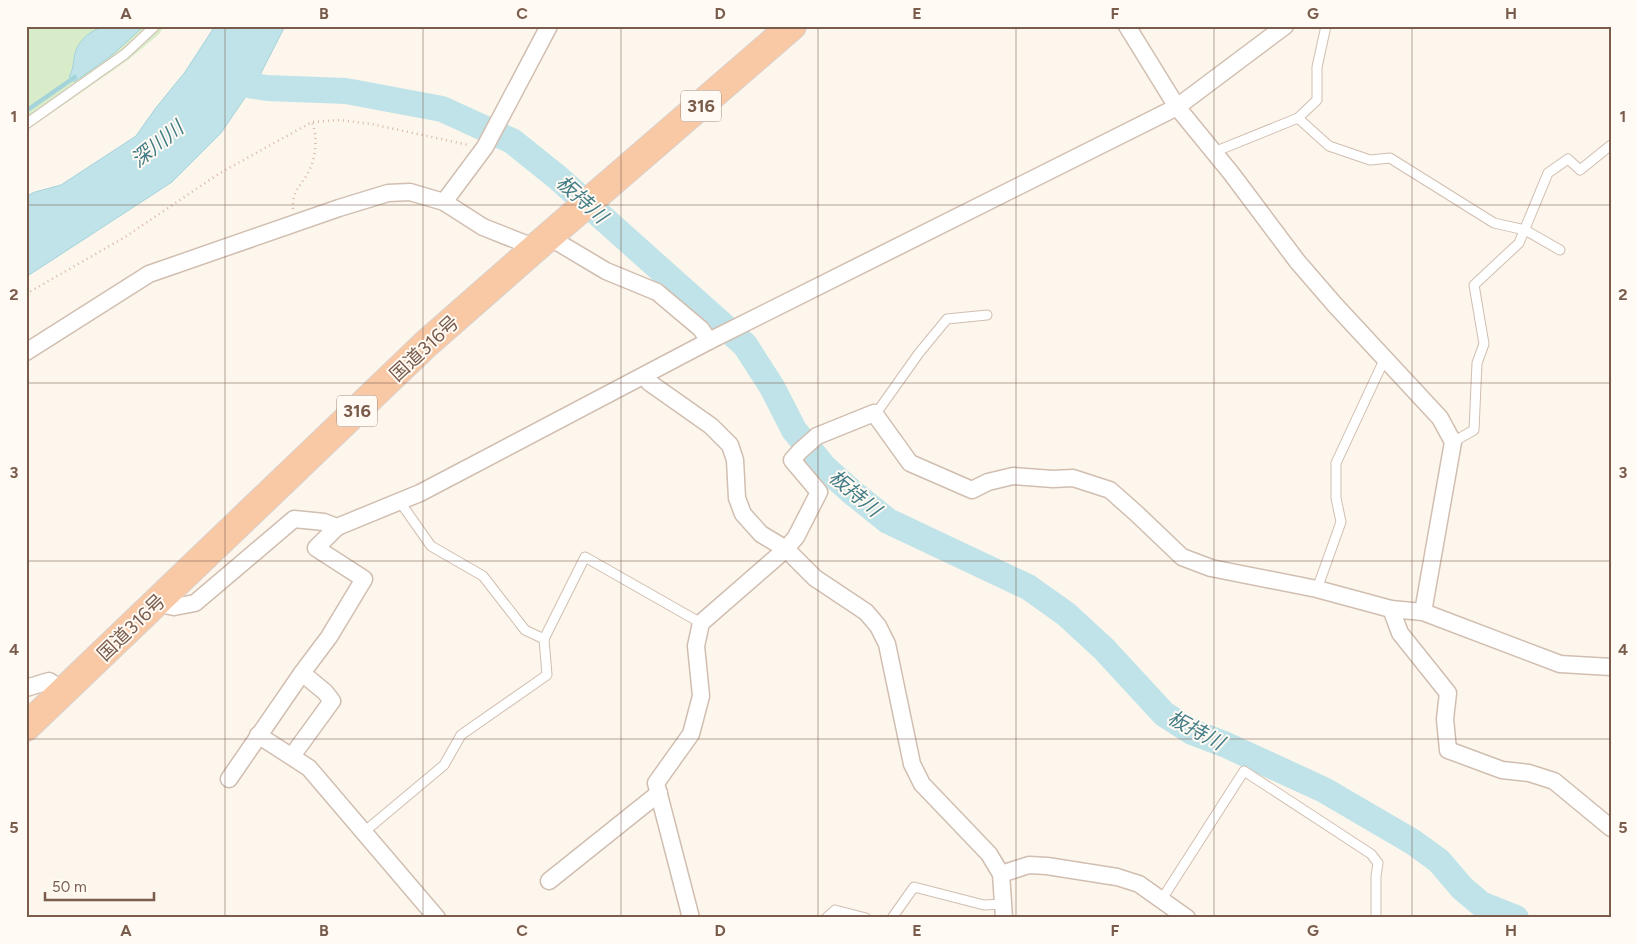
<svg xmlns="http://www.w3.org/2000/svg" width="1637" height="944" font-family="Figtree,'Noto Sans JP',sans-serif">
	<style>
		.green { fill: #d8ecc9 }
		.water { fill: #bfe3e8; stroke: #a5d3da }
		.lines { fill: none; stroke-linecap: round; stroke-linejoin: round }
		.stream { stroke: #a5d3da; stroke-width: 4.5 }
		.river { stroke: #bfe3e8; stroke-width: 26 }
		.service-casing { stroke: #d1beb0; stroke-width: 11 }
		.minor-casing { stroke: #d1beb0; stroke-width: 19 }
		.trunk-casing { stroke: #dad1cd; stroke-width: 30 }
		.path { stroke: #d9b8a5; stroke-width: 2.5; stroke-dasharray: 1 4; stroke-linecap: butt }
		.service { stroke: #fff; stroke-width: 9 }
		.minor { stroke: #fff; stroke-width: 16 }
		.trunk { stroke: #f9c8a4; stroke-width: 28 }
		.grid { fill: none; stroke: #7a5c4d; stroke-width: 1; stroke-opacity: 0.55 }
		.labels { text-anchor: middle; stroke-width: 4; stroke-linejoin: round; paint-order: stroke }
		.shield { fill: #fffaf3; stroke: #a28b7f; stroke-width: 1 }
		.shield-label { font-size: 18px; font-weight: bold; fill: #7a5c4d }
		.street-label { font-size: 19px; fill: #7a5c4d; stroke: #fffaf3 }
		.water-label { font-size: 20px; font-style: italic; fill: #437c86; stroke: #fffaf3 }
		.neatline { fill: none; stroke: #7a5c4d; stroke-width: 2 }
		.grid-label { font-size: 16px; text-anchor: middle; font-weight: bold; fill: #7a5c4d }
	</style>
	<rect width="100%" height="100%" fill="#fdf6ec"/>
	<!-- green -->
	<polygon class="green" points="26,26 164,26 159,34 128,60 26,131"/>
	<!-- water -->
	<g class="water">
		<path d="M105,26H144L111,56L74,82L69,77C74,69 73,61 75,53C79,39 92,30 105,26Z"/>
		<polygon points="215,26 285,26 259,77 221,133 172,182 26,277 26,196 35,192 61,185 136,136 155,109 185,72"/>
	</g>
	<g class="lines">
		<!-- stream -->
		<polyline class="stream" points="26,111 75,77"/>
		<!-- river -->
		<polyline class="river" points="223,81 267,88 346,91 442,109 512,141 557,177 745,345 772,387 794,430 824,467 853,493 888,521 1028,587 1066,614 1104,649 1164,714 1192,732 1224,744 1324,790 1413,842 1439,861 1462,888 1481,904 1516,918"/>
		<defs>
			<g id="service">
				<polyline points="1298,118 1329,146 1370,160 1390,158 1494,223 1525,230 1560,250"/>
				<polyline points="26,124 125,54 155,26"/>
				<polyline points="1214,152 1298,118 1317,100 1317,67 1326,26"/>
				<polyline points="875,415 919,353 947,319 987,315"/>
				<polyline points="1453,442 1474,430 1477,363 1484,344 1474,285 1519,243 1548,173 1568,159 1580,170 1611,145"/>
				<polyline points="400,502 431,546 483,576 525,630 544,639"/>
				<polyline points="1317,589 1341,522 1336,498 1336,463 1385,358"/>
				<polyline points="364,832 444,765 461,735 547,675 544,639 585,557 701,623"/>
				<polyline points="1162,899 1244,771 1371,854 1378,863 1376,876 1376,918"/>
				<polyline points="826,918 835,910 866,918"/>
				<polyline points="892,918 914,887 984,905 1004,904"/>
			</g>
			<g id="minor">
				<polyline points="1127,26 1177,107 1231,173 1297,261 1335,305 1440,418 1453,442 1423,612"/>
				<polyline points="444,202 485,147 549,26"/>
				<polyline points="549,237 606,271 657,292 701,329 709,341"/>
				<polyline points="26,352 149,274 339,208 388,193 410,192 444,202 483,227 526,244 533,250"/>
				<polyline points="644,376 650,383 711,426 730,445 735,460 737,498 743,514 761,534 786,549 815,578 866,612 878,626 887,644 912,764 922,784 989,854 1001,874 1004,918"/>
				<polyline points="156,603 174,607 195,603 294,519 324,522 337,527 420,493 709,341 1177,107 1285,26"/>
				<polyline points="1391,609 1400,633 1448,693 1445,719 1448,750 1502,770 1529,773 1554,781 1611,828"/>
				<polyline points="26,688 49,681 64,691"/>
				<polyline points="258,735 309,768 437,918"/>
				<polyline points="292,756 332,701 325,692 302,673"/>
				<polyline points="229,779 302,673 329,637 364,579 316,548 337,527"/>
				<polyline points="1001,874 1029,865 1047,866 1117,877 1139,884 1187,918"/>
				<polyline points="549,881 659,793"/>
				<polyline points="691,918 656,783 691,734 701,696 696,646 701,623 786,549 796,537 819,492 792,460 800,451 817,436 874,413 910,463 972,490 988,482 1013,476 1053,479 1073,478 1110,490 1137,514 1182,557 1211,568 1317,589 1391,609 1423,612 1560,664 1611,667"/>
			</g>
			<polyline id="trunk" points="26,727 426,344 533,250 792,26"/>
		</defs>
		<!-- service casing -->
		<use href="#service" class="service-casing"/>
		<!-- minor casing -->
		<use href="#minor" class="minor-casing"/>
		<!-- trunk casing -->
		<use href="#trunk" class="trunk-casing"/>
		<!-- path -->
		<g class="path">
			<path d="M293,209C292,191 300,187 308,173C316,158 318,137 312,122"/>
			<polyline points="26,294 125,237 220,173 312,122 340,120 371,124 469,145"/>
		</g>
		<!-- service -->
		<use href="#service" class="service"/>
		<!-- minor -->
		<use href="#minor" class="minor"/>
		<!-- trunk -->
		<use href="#trunk" class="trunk"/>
	</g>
	<!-- grid -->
	<path class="grid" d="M225,26V918M423,26V918M621,26V918M818,26V918M1016,26V918M1214,26V918M1412,26V918M26,205H1611M26,383H1611M26,561H1611M26,739H1611"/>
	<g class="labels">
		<!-- shield labels -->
		<g class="shield">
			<rect x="681" y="90.5" width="40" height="31" rx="4"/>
			<rect x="337" y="395.5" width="40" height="31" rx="4"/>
		</g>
		<g class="shield-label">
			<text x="701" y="112">316</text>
			<text x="357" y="417">316</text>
		</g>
		<!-- street labels -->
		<g class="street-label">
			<text transform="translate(424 348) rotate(-43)" y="7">国道316号</text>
			<text transform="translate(131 627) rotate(-44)" y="7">国道316号</text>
		</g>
		<!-- water labels -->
		<g class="water-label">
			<text transform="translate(157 144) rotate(-39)" y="7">深川川</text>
			<text transform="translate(582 199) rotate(42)" y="7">板持川</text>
			<text transform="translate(855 493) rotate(40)" y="7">板持川</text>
			<text transform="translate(1196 730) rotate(28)" y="7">板持川</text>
		</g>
	</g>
	<!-- border -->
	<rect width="1637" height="944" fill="none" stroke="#fffaf3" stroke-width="55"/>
	<!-- scale -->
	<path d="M45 892v8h109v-8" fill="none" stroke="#7a5c4d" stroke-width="2.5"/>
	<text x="52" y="892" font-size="15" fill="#7a5c4d" stroke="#fffaf3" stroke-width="4" paint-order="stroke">50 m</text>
	<rect x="28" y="28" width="1582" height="888" class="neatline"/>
	<g class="grid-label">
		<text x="126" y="19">A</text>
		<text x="324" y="19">B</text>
		<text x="522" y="19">C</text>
		<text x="720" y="19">D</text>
		<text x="917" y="19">E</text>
		<text x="1115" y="19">F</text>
		<text x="1313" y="19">G</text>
		<text x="1511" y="19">H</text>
		<text x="14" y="122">1</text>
		<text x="1623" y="122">1</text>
		<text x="14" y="300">2</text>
		<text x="1623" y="300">2</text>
		<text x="14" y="478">3</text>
		<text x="1623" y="478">3</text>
		<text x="14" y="655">4</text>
		<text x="1623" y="655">4</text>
		<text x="14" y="833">5</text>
		<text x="1623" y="833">5</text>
		<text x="126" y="936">A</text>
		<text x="324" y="936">B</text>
		<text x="522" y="936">C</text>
		<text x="720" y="936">D</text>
		<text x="917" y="936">E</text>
		<text x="1115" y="936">F</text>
		<text x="1313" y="936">G</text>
		<text x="1511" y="936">H</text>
	</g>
</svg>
